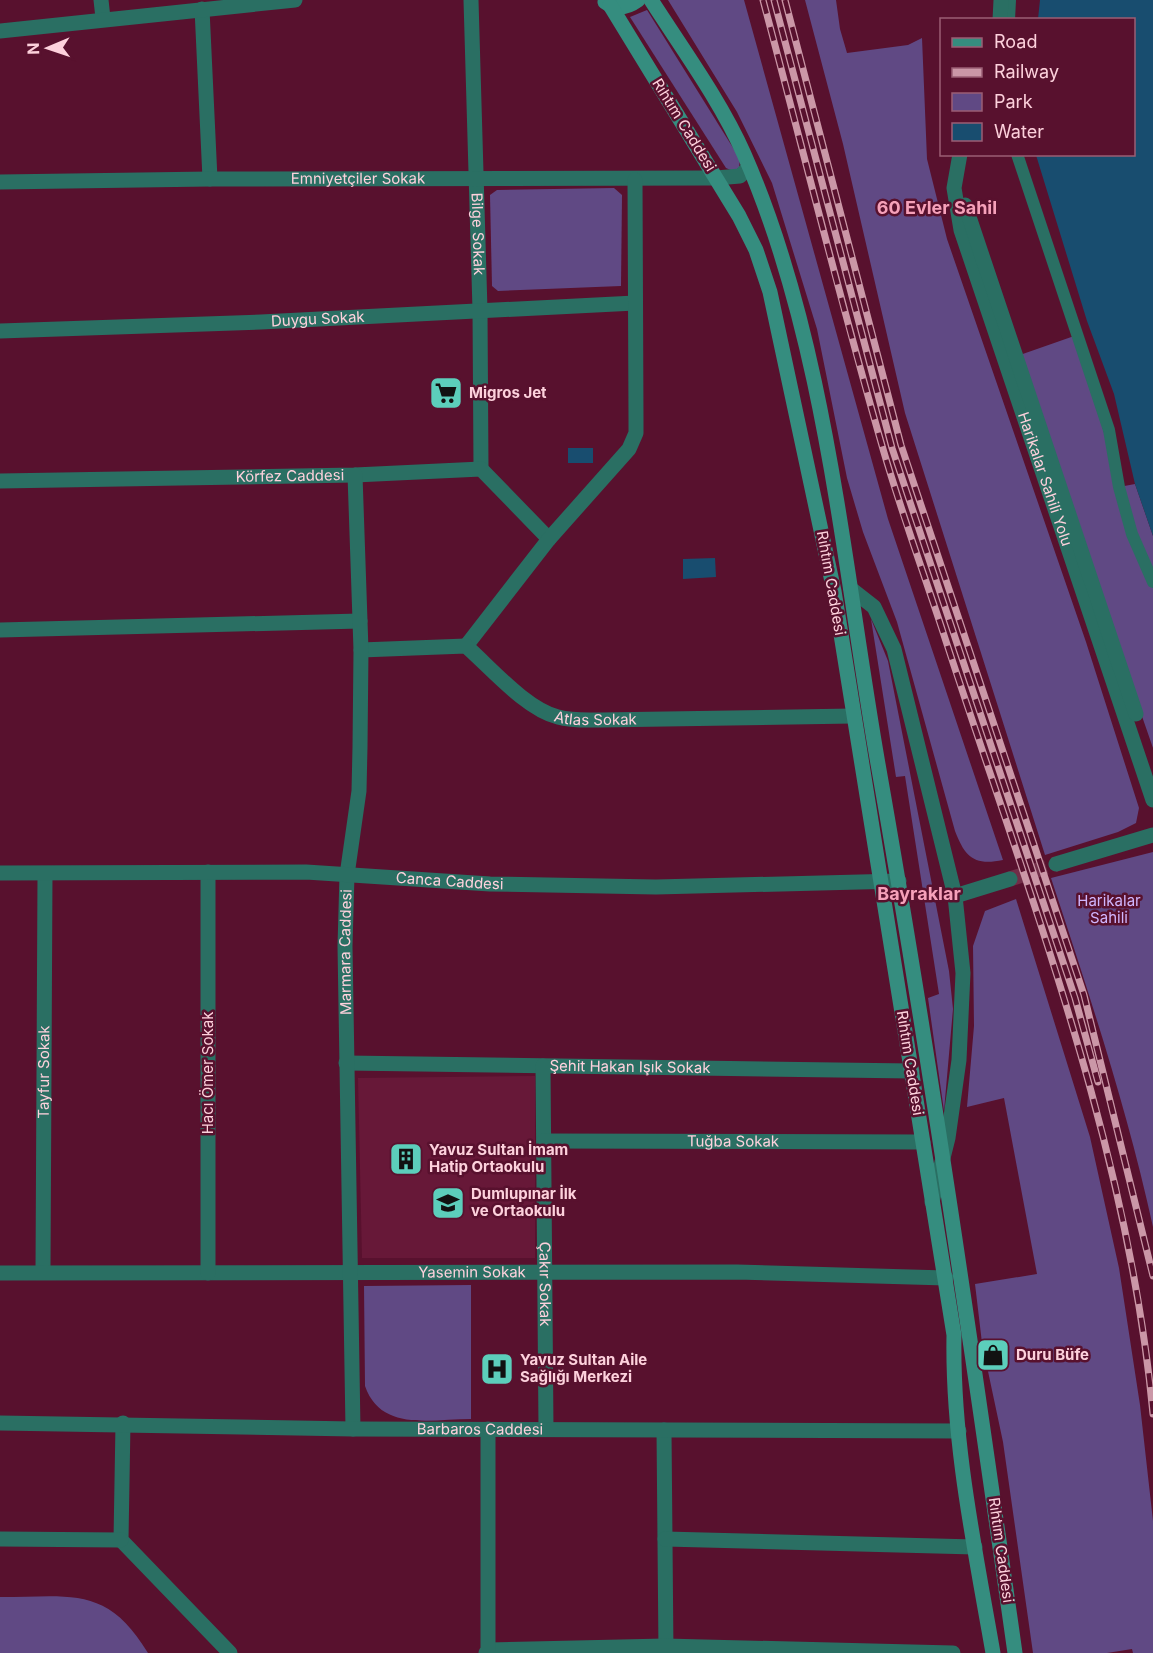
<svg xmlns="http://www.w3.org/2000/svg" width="1153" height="1653" font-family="Inter,sans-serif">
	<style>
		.built { fill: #671838 }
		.green { fill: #604984 }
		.water { fill: #184d6f }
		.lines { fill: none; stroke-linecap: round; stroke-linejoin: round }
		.minor-tunnel { stroke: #712e48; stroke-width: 15; stroke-dasharray: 15 8; stroke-linecap: butt }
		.pedestrian { stroke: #2a6f63; stroke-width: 12 }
		.minor { stroke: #2a6f63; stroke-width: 15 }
		.tertiary { stroke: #2a6f63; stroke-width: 15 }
		.secondary { stroke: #358d7f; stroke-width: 15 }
		.rail-casing { stroke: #cb97a7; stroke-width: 7 }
		.rail { stroke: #58112e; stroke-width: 4.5; stroke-dasharray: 14; stroke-linecap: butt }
		.labels { text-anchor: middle; stroke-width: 5; stroke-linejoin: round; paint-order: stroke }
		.street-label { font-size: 15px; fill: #fdd1dc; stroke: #58112e }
		.poi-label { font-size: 15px; font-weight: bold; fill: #fdd1dc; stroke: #58112e; text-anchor: start }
		.park-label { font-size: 15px; fill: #d0b6fe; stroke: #58112e }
		.quarter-label { font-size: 18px; font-weight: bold; fill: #f6a1ba; stroke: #58112e }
	</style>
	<rect width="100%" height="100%" fill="#58112e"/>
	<!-- built -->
	<polygon class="built" points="535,1076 535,1258 362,1258 358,1078"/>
	<!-- green -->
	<g class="green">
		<path d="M668,0H744L888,519L1003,860C974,866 965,857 955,831L897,622L863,532L847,478L817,329L772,183L737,112Z"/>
		<polygon points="805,0 836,0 840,29 847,53 908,45 922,38 927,159 947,239 1086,642 1139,808 1136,823 1118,832 1045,855 905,413 843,144"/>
		<polygon points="647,10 740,159 739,168 733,171 726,168 630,17"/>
		<polygon points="614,188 622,195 621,286 498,291 492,286 490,195 497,190"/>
		<polygon points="1077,335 1119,487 1135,484 1153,536 1153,748 1017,356"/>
		<polygon points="871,619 888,661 949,971 953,1009 944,1111 928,998 939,994 905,776 896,777"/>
		<path d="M1153,852V1227C1127,1108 1089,994 1051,878Z"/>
		<polygon points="1016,899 1090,1137 1119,1268 1140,1405 1153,1521 1153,1653 1133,1653 1132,1649 1107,1653 1033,1653 1003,1442 982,1343 975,1284 1037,1274 1004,1098 967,1107 974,1026 973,946 985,911"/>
		<path d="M471,1285V1419C431,1419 381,1432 365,1386L364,1286Z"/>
		<path d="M0,1597C71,1597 107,1585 148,1653H0Z"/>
	</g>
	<!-- water -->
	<g class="water">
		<polygon points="1040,0 1153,0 1153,536 1135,484 1114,394 1087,321 1036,155 1134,154 1134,20 1038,19"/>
		<rect x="568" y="448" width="25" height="15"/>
		<polygon points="715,558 716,577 683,579 683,559"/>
	</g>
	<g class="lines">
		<!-- minor-tunnel -->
		<polyline class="minor-tunnel" points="1010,879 1056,864"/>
		<!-- pedestrian -->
		<g class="pedestrian">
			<polyline points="1009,20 1010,0"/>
			<polyline points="1017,154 1109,430 1119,487 1132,534 1153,582"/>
		</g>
		<!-- minor -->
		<g class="minor">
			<polyline points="101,0 103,18"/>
			<path id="s1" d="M471,0L480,310L481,469"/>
			<polyline points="202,9 210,179"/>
			<polyline points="1000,20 1001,0"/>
			<polyline points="0,31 295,0"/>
			<path id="s2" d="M960,154L954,188L961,230L1153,800"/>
			<path id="s3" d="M0,182L210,179L716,178"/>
			<polyline points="965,205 1136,714"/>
			<path id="s4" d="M0,331L261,322L635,303"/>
			<path id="s5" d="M0,481L355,475L481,469L549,539"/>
			<polyline points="851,589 874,607 894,649 955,896 963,973 959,1060 948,1138 932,1202"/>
			<polyline points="0,630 360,621"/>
			<polyline points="466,646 549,539 629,449 636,433 636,419 635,180"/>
			<path id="s6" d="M361,650L466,646C491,668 526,709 558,717C572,721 587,720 600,720L853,716"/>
			<polyline points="1056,864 1153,835"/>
			<polyline points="955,896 1010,879"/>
			<path id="s7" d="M346,1063L912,1071"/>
			<path id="s8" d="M543,1066L546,1429"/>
			<path id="s9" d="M544,1141L923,1142"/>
			<path id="s10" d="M43,1272L45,874"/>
			<path id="s11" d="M0,1273L737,1272L946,1278"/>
			<polyline points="208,1273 208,872"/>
			<polyline points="123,1423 121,1540 230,1653"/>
			<path id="s12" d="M353,1429L345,946L347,875L359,791L360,747L361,650L355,475"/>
			<polyline points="664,1430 666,1653"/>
			<polyline points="0,1539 121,1540"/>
			<polyline points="665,1539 975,1547"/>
			<polyline points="488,1650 665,1646 953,1653"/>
			<polyline points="486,1653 488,1650 488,1429"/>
		</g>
		<!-- tertiary -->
		<g class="tertiary">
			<polyline points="716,178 740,176 749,167"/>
			<path id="s13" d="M0,873L306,872L490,884L656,887L899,881"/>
			<path id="s14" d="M0,1423L353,1429L959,1431"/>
		</g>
		<!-- secondary -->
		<g class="secondary">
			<path d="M651,0C683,50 720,100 744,154C826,341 843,564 878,764C930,1059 973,1356 1015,1653"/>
			<path d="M605,2C616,10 627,8 638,0"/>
			<path d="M610,5L739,216L756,250L770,292L834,591L954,1335C952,1442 975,1549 993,1653"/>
		</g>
		<defs>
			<g id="rail">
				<path d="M763,0C803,150 840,300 883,449C901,511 923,571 943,632C1026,888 1128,1143 1153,1414"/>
				<polyline points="774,0 892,448 1075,998 1098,1082"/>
				<polyline points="785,0 901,445 1084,995 1153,1276"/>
			</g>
		</defs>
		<!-- rail casing -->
		<use href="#rail" class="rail-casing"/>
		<!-- rail -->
		<use href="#rail" class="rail"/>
	</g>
	<!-- icons -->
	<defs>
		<symbol id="supermarket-square" viewBox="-11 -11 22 22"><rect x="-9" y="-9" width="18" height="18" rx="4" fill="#5ccebb" stroke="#58112e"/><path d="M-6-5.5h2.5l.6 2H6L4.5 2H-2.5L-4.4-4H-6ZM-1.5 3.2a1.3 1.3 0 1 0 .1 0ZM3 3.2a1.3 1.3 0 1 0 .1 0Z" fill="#111"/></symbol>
		<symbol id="building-square" viewBox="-11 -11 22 22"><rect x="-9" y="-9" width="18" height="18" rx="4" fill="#5ccebb" stroke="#58112e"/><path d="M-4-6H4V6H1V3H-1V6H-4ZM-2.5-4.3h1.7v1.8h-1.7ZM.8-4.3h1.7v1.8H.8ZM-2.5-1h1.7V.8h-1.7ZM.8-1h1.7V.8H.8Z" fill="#111"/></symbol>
		<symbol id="school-square" viewBox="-11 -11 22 22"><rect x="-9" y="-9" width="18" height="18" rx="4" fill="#5ccebb" stroke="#58112e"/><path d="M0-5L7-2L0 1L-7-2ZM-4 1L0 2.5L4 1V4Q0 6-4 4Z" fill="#111"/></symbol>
		<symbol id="shop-square" viewBox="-11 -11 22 22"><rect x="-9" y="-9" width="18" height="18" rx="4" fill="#5ccebb" stroke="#58112e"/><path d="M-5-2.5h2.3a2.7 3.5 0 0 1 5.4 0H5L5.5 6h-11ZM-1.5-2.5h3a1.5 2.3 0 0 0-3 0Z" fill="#111"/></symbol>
		<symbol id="hospital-square" viewBox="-11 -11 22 22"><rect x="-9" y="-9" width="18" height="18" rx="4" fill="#5ccebb" stroke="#58112e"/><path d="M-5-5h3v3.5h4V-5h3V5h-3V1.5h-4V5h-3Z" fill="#111"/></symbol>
	</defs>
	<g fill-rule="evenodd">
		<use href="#supermarket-square" x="427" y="374" width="38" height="38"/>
		<use href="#building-square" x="387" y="1140" width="38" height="38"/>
		<use href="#school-square" x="429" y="1184" width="38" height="38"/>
		<use href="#shop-square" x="974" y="1336" width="38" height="38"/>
		<use href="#hospital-square" x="478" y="1350" width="38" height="38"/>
	</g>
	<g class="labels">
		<!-- street labels -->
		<g class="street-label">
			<text transform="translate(684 125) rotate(58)" y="5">Rıhtım Caddesi</text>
			<text dy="5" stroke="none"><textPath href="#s3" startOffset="358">Emniyetçiler Sokak</textPath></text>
			<text dy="5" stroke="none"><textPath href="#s1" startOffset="234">Bilge Sokak</textPath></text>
			<text dy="5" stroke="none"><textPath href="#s4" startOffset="318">Duygu Sokak</textPath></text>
			<text dy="5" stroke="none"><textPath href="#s5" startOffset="290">Körfez Caddesi</textPath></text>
			<text dy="5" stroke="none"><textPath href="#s2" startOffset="340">Harikalar Sahili Yolu</textPath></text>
			<text transform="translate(831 583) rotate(80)" y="5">Rıhtım Caddesi</text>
			<text dy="5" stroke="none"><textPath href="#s6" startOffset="260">Atlas Sokak</textPath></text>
			<text dy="5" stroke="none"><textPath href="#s13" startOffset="450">Canca Caddesi</textPath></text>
			<text dy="5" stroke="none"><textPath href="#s12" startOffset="477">Marmara Caddesi</textPath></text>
			<text transform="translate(910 1063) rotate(81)" y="5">Rıhtım Caddesi</text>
			<text dy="5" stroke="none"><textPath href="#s7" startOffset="284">Şehit Hakan Işık Sokak</textPath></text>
			<text dy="5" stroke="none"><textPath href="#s10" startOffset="200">Tayfur Sokak</textPath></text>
			<text transform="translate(208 1073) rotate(-90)" y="5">Hacı Ömer Sokak</text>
			<text dy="5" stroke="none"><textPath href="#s9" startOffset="189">Tuğba Sokak</textPath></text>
			<text dy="5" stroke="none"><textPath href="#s11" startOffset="472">Yasemin Sokak</textPath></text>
			<text dy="5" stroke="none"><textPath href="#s8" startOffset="218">Çakır Sokak</textPath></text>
			<text dy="5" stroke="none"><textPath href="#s14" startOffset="480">Barbaros Caddesi</textPath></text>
			<text transform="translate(1001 1550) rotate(82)" y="5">Rıhtım Caddesi</text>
		</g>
		<!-- poi labels -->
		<g class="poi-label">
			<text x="469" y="398">Migros Jet</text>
			<text x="429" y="1155">Yavuz Sultan İmam<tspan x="429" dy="17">Hatip Ortaokulu</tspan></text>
			<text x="471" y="1199">Dumlupınar İlk<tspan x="471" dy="17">ve Ortaokulu</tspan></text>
			<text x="1016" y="1360">Duru Büfe</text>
			<text x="520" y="1365">Yavuz Sultan Aile<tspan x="520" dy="17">Sağlığı Merkezi</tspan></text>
		</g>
		<!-- park labels -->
		<g class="park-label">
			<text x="1109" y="906">Harikalar<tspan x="1109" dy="17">Sahili</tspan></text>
		</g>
		<!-- quarter labels -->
		<g class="quarter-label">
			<text x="937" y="214">60 Evler Sahil</text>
			<text x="919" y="900">Bayraklar</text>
		</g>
	</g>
	<!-- legend -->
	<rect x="940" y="18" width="195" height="138" fill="#58112e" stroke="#9a5e74" stroke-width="1.5"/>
	<rect x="952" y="38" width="30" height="9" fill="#358d7f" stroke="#9a5e74" stroke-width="1.5"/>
	<text x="994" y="48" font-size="18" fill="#fdd1dc">Road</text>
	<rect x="952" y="68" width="30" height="9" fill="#cb97a7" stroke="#9a5e74" stroke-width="1.5"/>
	<text x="994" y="78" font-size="18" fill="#fdd1dc">Railway</text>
	<rect x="952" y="93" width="30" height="18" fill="#604984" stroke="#9a5e74" stroke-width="1.5"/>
	<text x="994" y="108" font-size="18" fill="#fdd1dc">Park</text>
	<rect x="952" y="123" width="30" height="18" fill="#184d6f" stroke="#9a5e74" stroke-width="1.5"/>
	<text x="994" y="138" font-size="18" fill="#fdd1dc">Water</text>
	<!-- north arrow -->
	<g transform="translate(48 48) rotate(268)" stroke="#58112e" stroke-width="4.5" paint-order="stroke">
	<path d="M0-4.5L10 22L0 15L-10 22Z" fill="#fdd1dc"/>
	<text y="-9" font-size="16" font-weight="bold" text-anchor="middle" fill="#fdd1dc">N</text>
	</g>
</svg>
